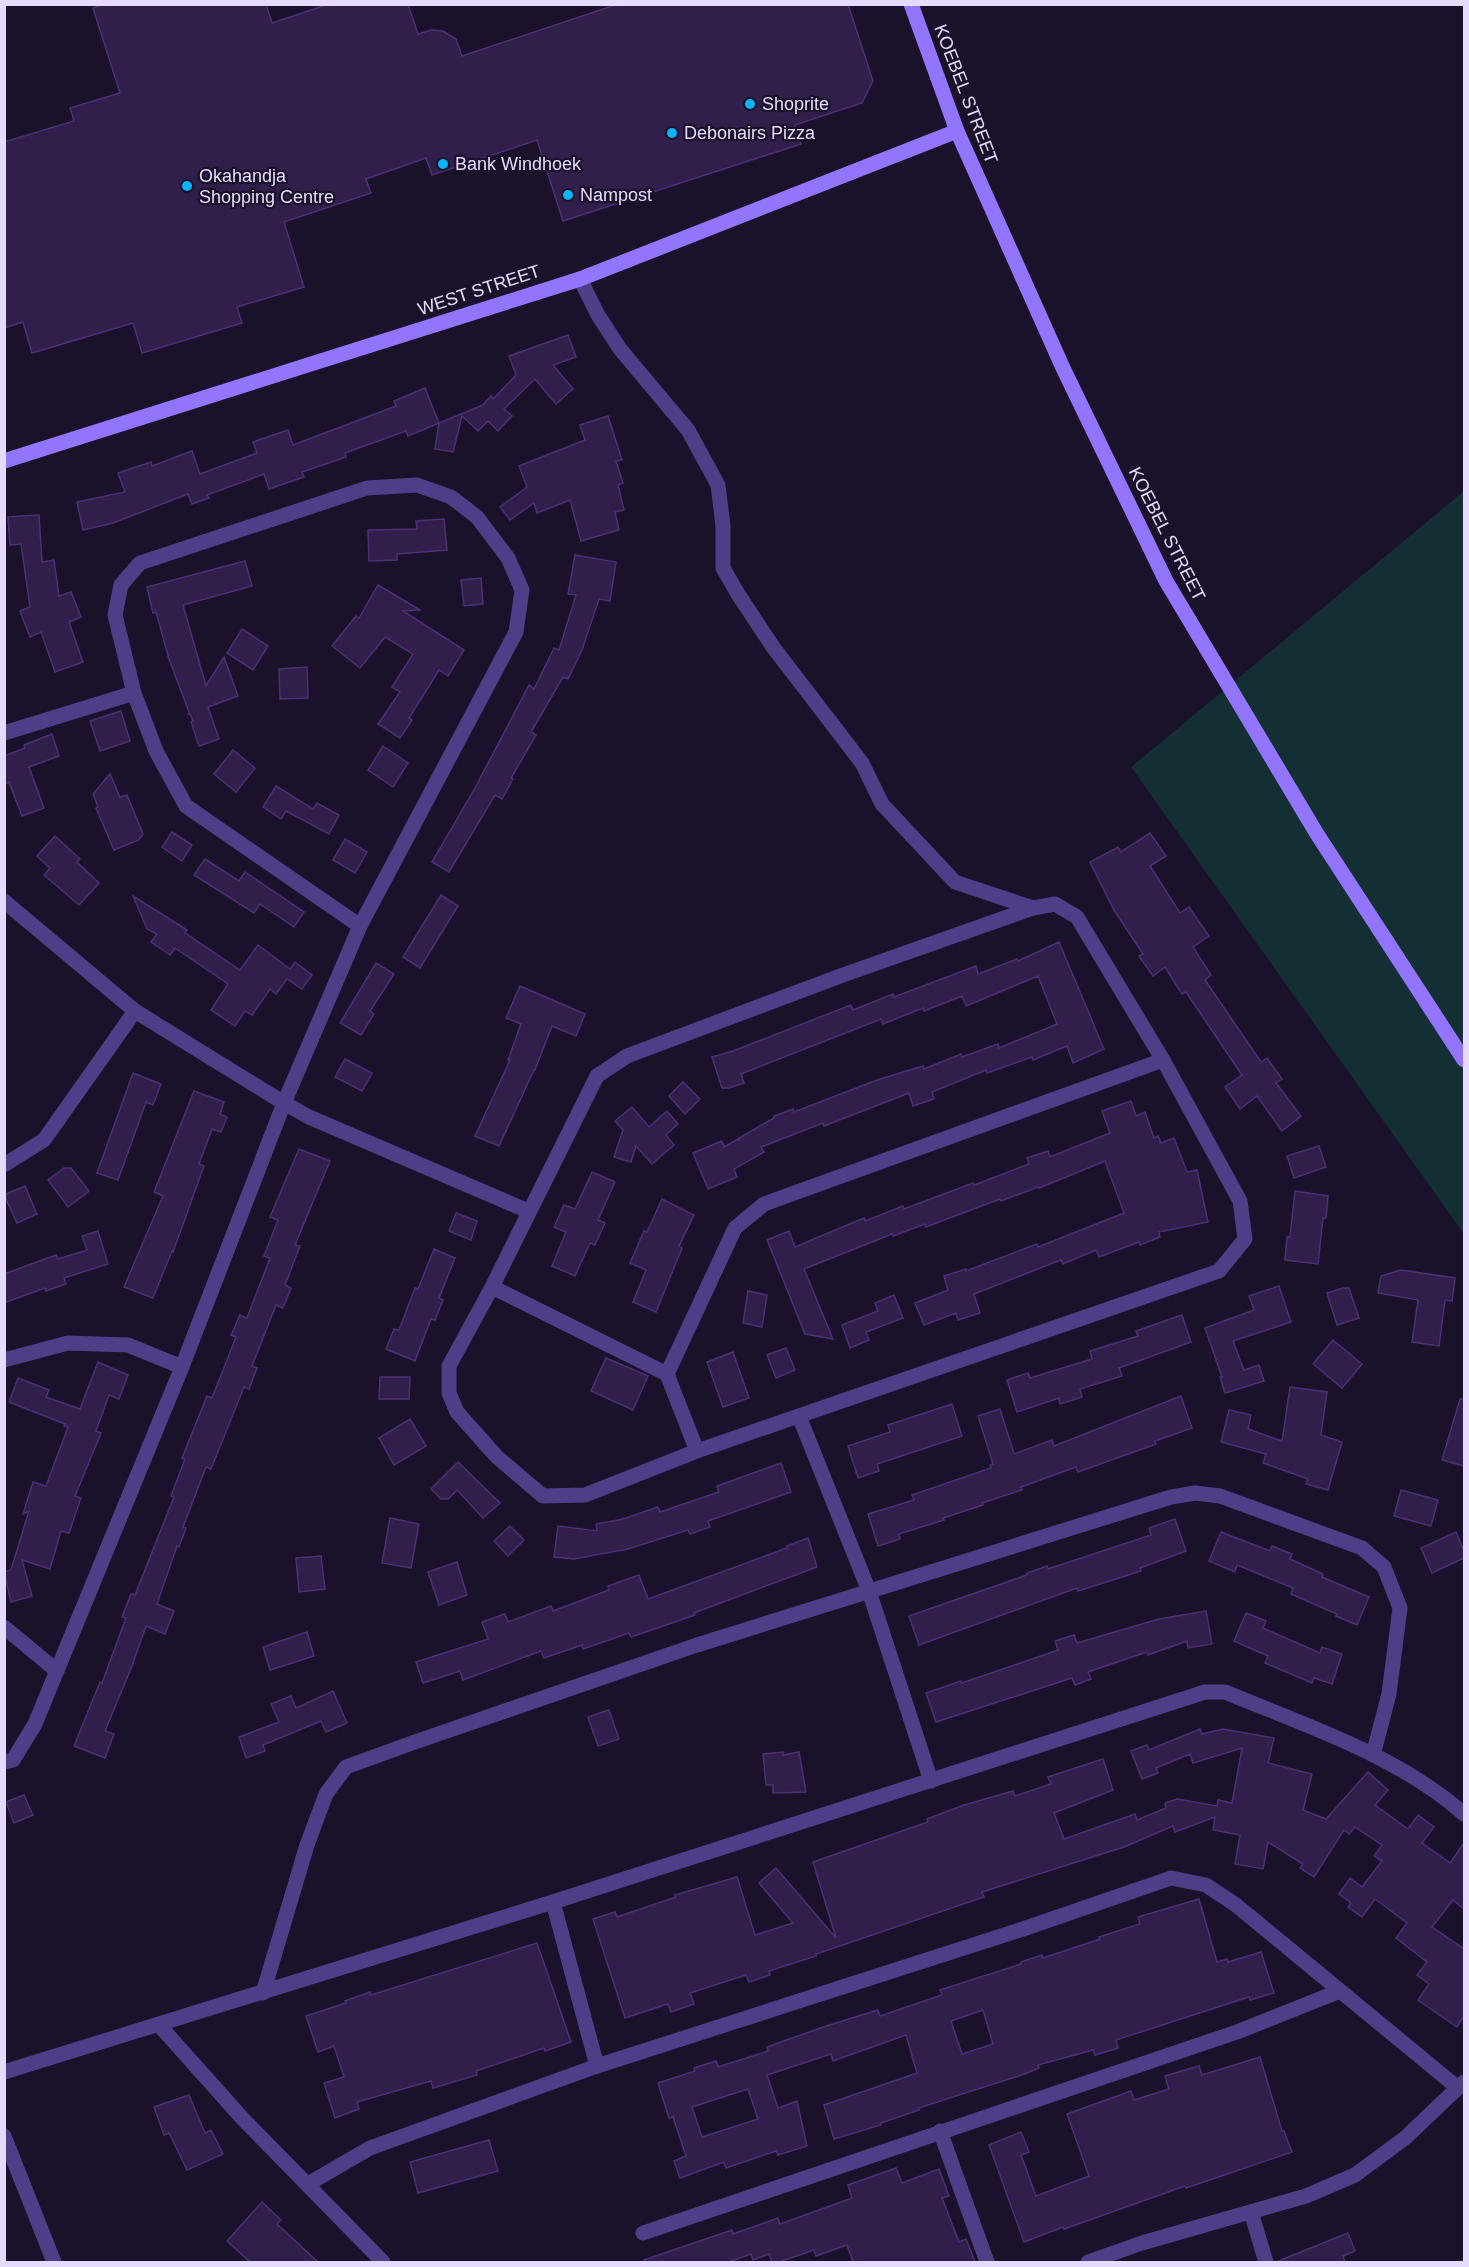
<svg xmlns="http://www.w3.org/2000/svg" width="1469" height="2267" font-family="Helvetica,sans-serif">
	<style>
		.green { fill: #142f34 }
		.building { fill: #301e4b; stroke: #4c3077; stroke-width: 1.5; fill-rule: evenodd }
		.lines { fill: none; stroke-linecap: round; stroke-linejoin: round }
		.street { stroke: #4f3d88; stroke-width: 15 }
		.secondary { stroke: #9274fd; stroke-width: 15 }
		.poi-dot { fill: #0ab4fb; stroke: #1a112a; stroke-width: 2 }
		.labels { text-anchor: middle; stroke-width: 4.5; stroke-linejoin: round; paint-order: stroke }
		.street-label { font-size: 18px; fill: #e6dbfe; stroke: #1a112a }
		.poi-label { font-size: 18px; fill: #e6dbfe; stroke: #1a112a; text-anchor: start }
	</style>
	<rect width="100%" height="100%" fill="#1a112a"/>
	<!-- green -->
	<polygon class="green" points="1464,491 1464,1234 1131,767"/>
	<!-- building -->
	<g class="building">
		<polygon points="105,4 266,4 272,23 329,4 408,4 418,34 431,30 443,31 456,39 462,56 618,4 848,4 873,81 862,103 795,125 801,144 563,221 537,140 432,175 426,158 366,179 371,193 284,222 304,287 237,307 242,323 142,353 133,323 32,353 23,322 4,328 4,142 74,121 70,108 120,93 93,8"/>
		<polygon points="568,335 576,357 553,365 573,389 556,404 535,379 504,409 512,416 498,431 488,421 478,431 462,416 453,452 435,449 439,423 483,405 491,396 493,399 516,375 509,356"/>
		<polygon points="425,388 439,423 408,436 406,431 345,453 346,457 302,472 304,477 269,489 264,474 207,495 209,498 192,504 188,494 113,523 83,530 77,502 125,492 118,473 151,462 152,466 192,451 200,474 257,453 253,442 288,430 293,445 396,406 394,401"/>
		<polygon points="608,416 622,460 616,461 623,483 618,485 624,510 615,512 619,530 581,541 570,500 537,513 534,503 510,520 500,507 527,487 519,466 585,440 580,425"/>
		<polygon points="39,515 42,562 54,560 59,596 71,592 81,617 69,622 83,662 55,672 41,632 30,637 20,611 30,607 21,544 10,545 8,517"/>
		<polygon points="444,519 447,550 397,554 397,560 369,561 368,530 417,529 416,521"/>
		<polygon points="575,555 616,562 610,601 599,599 582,650 568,679 563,677 531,732 536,735 511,778 513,779 502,799 495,795 449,872 432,862 474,790 529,685 534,689 554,648 559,650 576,595 568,594"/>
		<polygon points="245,561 252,586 183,605 206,686 224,657 238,696 208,707 219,739 199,746 191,722 193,721 190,714 188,714 189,712 169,659 156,612 153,613 147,587"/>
		<polygon points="481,578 483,604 464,606 461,580"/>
		<polygon points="378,585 420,610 403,611 464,650 448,676 439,670 409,718 412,720 400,738 378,724 400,692 392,687 413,654 385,637 360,668 332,646 356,616 359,618"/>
		<polygon points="242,629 268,646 253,670 227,653"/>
		<polygon points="307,667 308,698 280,699 279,669"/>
		<polygon points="121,711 130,741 100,751 90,721"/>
		<polygon points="52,734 59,756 29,767 44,808 22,816 9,782 4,784 4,756 25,748 24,745"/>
		<polygon points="383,746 408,763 393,787 368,770"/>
		<polygon points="233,750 255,768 236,792 214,774"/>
		<polygon points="110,774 120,797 127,795 143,834 139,840 114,850 96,808 98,807 93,794"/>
		<polygon points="276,786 313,809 317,803 339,815 329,834 286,811 281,819 263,807"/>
		<polygon points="172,832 192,845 182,861 162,847"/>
		<polygon points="1150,833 1166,856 1150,866 1180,913 1189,907 1209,936 1193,947 1211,975 1205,980 1261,1062 1267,1058 1282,1079 1276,1083 1301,1116 1282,1131 1257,1096 1240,1109 1225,1087 1242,1075 1186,992 1182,994 1165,967 1153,976 1139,956 1143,954 1114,910 1090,862 1118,847 1121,852"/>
		<polygon points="55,836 80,859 77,862 99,883 79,905 44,875 50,868 37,856"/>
		<polygon points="345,839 367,852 355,873 333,860"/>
		<polygon points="205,859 239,881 245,872 304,912 294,927 260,904 254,913 194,875"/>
		<polygon points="441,895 458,906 420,968 403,957"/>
		<polygon points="133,896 168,918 187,930 185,933 240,970 258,945 290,969 295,962 312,975 302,989 287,979 276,994 270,989 252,1015 245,1011 235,1026 211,1010 228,984 175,948 170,955 151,942 157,934 147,929"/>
		<polygon points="1059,942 1104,1049 1073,1063 1067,1046 1033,1060 1032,1057 987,1073 986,1070 932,1092 934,1099 913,1106 909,1093 824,1126 823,1123 761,1147 764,1152 734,1169 737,1177 708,1189 693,1153 722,1141 724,1147 738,1139 740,1141 739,1138 774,1118 774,1116 793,1109 794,1112 877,1080 923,1066 924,1069 961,1054 962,1057 998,1044 999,1048 1057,1024 1038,976 966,1006 962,996 924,1011 923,1008 883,1024 881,1019 741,1074 744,1083 729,1088 722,1088 712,1057 733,1051 851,1005 853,1010 893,994 894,997 976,966 978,974 1017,959 1018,961"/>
		<polygon points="376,963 394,974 370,1011 374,1014 361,1035 340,1023"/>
		<polygon points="520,986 585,1014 576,1036 552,1026 535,1070 534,1070 499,1146 475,1136 510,1060 508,1060 521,1024 506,1018"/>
		<polygon points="345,1059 372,1073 362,1091 335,1077"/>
		<polygon points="133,1073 161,1084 153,1105 146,1102 118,1180 97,1173"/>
		<polygon points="683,1082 700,1099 685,1114 669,1096"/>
		<polygon points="194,1091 224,1102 220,1114 227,1117 221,1132 212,1129 199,1164 204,1166 173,1252 172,1251 153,1298 124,1287 163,1196 154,1192"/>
		<polygon points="1131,1101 1136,1116 1145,1112 1154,1138 1158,1136 1161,1143 1174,1138 1187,1172 1197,1170 1208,1222 1159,1232 1160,1237 1140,1245 1139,1242 1099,1257 1096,1250 1063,1264 1061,1260 974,1294 980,1313 958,1320 956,1313 924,1325 915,1303 948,1290 944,1276 966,1269 966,1271 1037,1244 1038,1247 1124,1213 1105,1161 1039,1188 1038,1187 1001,1201 1000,1199 926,1227 925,1224 893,1236 892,1234 804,1269 833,1339 805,1334 767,1240 789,1231 795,1247 864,1218 865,1221 903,1206 904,1209 973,1183 974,1185 1029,1164 1027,1158 1048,1151 1050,1157 1110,1133 1102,1111"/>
		<polygon points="632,1107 649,1127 667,1111 678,1124 666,1135 674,1145 652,1164 636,1146 631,1162 614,1157 623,1130 615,1121"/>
		<polygon points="1319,1146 1326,1167 1294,1178 1287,1156"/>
		<polygon points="299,1149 330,1161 295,1245 300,1246 285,1285 291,1288 283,1308 276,1305 252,1366 257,1368 249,1389 244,1387 211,1469 206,1467 183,1527 186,1528 179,1547 177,1546 157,1604 174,1611 165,1634 146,1626 132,1666 105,1731 114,1734 105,1758 74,1746 100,1682 102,1683 126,1618 122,1617 131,1594 135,1595 174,1497 171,1496 185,1459 182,1458 190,1438 207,1396 212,1398 236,1337 231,1335 240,1315 247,1318 270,1258 264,1256 278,1220 270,1217"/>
		<polygon points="64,1168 71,1168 89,1191 68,1207 48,1180"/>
		<polygon points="592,1172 615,1182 598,1220 605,1223 595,1245 590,1243 575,1276 552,1266 566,1232 554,1227 564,1205 575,1209"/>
		<polygon points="25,1186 37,1214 17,1223 4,1195"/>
		<polygon points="1295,1191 1328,1196 1326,1218 1323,1218 1318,1264 1285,1260 1287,1237 1290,1237"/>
		<polygon points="662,1199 694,1215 679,1246 682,1248 656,1312 633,1302 646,1270 630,1263 644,1231 647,1232"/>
		<polygon points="456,1213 477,1221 471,1240 449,1231"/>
		<polygon points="98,1231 108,1264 64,1278 66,1284 46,1291 45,1288 4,1303 4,1274 56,1255 58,1259 87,1250 82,1236"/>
		<polygon points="434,1249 455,1258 439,1298 443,1300 435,1320 431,1319 415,1361 386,1349 394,1329 399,1330 415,1288 418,1289"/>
		<polygon points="1401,1270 1455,1278 1452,1301 1445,1300 1439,1346 1412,1342 1418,1300 1378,1293 1381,1276"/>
		<polygon points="1279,1286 1291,1322 1233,1341 1244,1370 1259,1365 1264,1381 1225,1393 1220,1377 1222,1377 1205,1328 1254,1310 1249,1296"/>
		<polygon points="1343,1288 1349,1288 1359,1318 1337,1325 1327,1293"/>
		<polygon points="748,1291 767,1295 762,1327 743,1323"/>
		<polygon points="894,1295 903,1318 866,1332 869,1340 850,1348 842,1325 878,1311 875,1303"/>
		<polygon points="1182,1315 1191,1342 1119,1368 1122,1376 1080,1389 1082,1397 1060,1404 1059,1398 1017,1412 1007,1380 1028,1373 1030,1378 1092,1359 1090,1351 1138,1336 1136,1331"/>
		<polygon points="1333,1340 1362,1364 1342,1388 1313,1364"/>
		<polygon points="786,1348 795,1370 776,1378 767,1355"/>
		<polygon points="733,1352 749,1398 723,1407 707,1362"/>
		<polygon points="606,1358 648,1376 633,1410 591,1391"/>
		<polygon points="98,1362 128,1375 119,1399 109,1395 96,1431 101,1433 75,1496 81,1498 69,1533 61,1531 50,1569 22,1560 32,1596 11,1602 4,1572 11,1570 29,1511 23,1514 33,1482 46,1486 68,1427 64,1426 65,1424 9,1402 18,1378 49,1390 46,1397 80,1409"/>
		<polygon points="380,1377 410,1377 409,1399 379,1399"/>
		<polygon points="1290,1387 1327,1392 1321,1435 1342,1442 1328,1490 1306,1484 1308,1479 1263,1463 1266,1454 1221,1442 1229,1410 1251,1415 1248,1429 1282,1441"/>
		<polygon points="1181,1396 1192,1428 1155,1441 1156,1444 1078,1472 1076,1467 1021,1487 1022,1490 982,1503 983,1505 943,1518 944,1520 899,1534 900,1539 878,1546 868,1514 914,1500 912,1495 991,1468 990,1465 993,1464 978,1416 1000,1409 1014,1454 1052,1440 1054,1446"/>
		<polygon points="1460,1399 1464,1399 1464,1466 1442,1460"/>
		<polygon points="952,1404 962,1436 877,1464 879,1471 858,1478 848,1446 890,1432 888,1425"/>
		<polygon points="410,1419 426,1446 394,1465 379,1438"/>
		<polygon points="458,1462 500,1503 483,1518 457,1490 448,1499 441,1499 431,1489"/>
		<polygon points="781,1463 791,1492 708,1521 710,1527 690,1534 688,1530 628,1549 574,1559 554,1557 558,1526 597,1531 596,1524 623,1519 658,1507 660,1512 719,1492 717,1486"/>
		<polygon points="1401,1490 1438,1500 1431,1526 1394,1516"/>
		<polygon points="390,1518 419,1524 411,1568 382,1563"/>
		<polygon points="1175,1519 1186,1551 1140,1568 1141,1571 1078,1591 1077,1588 919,1645 909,1616 1027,1575 1027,1573 1047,1566 1048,1569 1151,1535 1149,1528"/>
		<polygon points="510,1526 524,1540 508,1556 494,1541"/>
		<polygon points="1221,1532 1270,1551 1272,1546 1292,1554 1290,1559 1323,1574 1322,1577 1369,1597 1357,1625 1336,1616 1337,1614 1291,1594 1293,1588 1237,1565 1235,1572 1209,1561"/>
		<polygon points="1456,1532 1464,1551 1464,1558 1432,1573 1421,1548"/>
		<polygon points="808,1538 817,1567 694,1613 695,1615 631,1637 629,1633 583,1649 582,1645 544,1658 541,1651 463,1680 460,1671 423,1683 416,1662 488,1639 482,1622 505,1614 508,1622 551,1606 553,1611 609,1590 608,1586 639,1575 648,1599 787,1548 787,1546"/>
		<polygon points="321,1556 325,1589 299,1592 296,1558"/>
		<polygon points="457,1562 467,1595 439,1605 428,1572"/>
		<polygon points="1206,1611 1212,1644 1188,1648 1187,1641 1148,1655 1147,1652 1088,1672 1091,1679 1075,1685 1072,1678 936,1722 926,1693 961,1681 962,1683 1058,1650 1055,1641 1074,1635 1077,1643 1159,1619"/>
		<polygon points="1246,1613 1266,1621 1263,1628 1320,1653 1322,1647 1342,1654 1332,1684 1314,1678 1312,1683 1265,1663 1268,1656 1234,1641"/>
		<polygon points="307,1632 314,1656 270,1670 263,1647"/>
		<polygon points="333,1691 347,1723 326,1732 321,1721 263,1745 265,1751 246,1758 239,1737 279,1722 271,1704 291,1696 296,1708"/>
		<polygon points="609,1710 619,1739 598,1746 588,1717"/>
		<polygon points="1200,1729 1202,1734 1223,1729 1274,1738 1268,1763 1312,1774 1303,1810 1326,1819 1368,1772 1388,1790 1375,1805 1408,1829 1418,1815 1434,1827 1422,1843 1450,1863 1464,1843 1464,1909 1453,1900 1432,1927 1464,1949 1464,2016 1457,2027 1418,2000 1429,1984 1417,1975 1427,1962 1396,1938 1407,1923 1375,1899 1362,1917 1348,1907 1351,1903 1339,1894 1350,1878 1362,1887 1382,1861 1374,1856 1382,1845 1355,1827 1349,1834 1344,1830 1314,1877 1300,1868 1303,1864 1268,1842 1263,1869 1235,1864 1240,1835 1213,1830 1215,1817 1175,1832 1173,1826 1124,1847 982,1892 984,1897 816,1954 816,1956 769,1971 770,1975 749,1982 746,1975 690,1993 694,2004 671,2012 668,2004 625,2018 593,1919 615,1912 617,1917 676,1897 675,1895 737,1877 755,1935 793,1923 759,1883 776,1868 836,1938 813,1862 928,1822 927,1819 964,1805 1013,1791 1015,1796 1051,1784 1048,1777 1103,1759 1113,1790 1054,1813 1064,1839 1135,1814 1137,1820 1166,1808 1165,1803 1177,1799 1217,1806 1218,1800 1232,1803 1242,1748 1193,1763 1190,1754 1156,1768 1158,1773 1142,1779 1131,1751 1147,1745 1149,1750"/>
		<polygon points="783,1752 783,1755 799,1752 806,1792 773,1793 773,1785 766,1785 763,1754"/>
		<polygon points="24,1795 33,1815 14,1823 6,1802"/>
		<path d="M1199,1899L1217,1962L1227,1959L1228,1962L1261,1952L1274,1993L1250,2000L1249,1997L1116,2040L1118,2048L1095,2055L1093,2050L1038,2065L1039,2068L1019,2076L959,2095L919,2108V2110L881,2123V2125L834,2139L824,2105L917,2073L906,2035L833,2061L831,2054L767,2075L778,2108L797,2101L807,2146L778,2155L776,2151L726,2168L724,2162L680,2178L674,2161L686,2156L673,2117L669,2118L658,2083L695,2071L694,2068L716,2061L718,2067L768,2051L767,2047L823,2027L878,2010L880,2016L942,1995L940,1990L1021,1964V1962L1042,1955L1043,1958L1100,1939L1099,1937L1140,1924L1138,1917ZM983,2010L993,2044L962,2054L951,2021ZM748,2089L758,2119L702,2137L692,2107Z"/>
		<polygon points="537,1943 571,2042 545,2051 544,2048 476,2071 477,2075 433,2088 431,2081 357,2102 359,2109 335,2118 324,2083 344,2077 334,2046 318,2052 306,2016 346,2003 345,2001 370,1992 371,1995"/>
		<polygon points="1260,2057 1282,2131 1284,2131 1292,2152 1186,2188 1185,2186 1064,2229 1063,2227 1024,2242 989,2145 1021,2132 1029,2152 1021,2155 1036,2196 1089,2176 1067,2114 1131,2091 1134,2100 1169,2089 1165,2076 1199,2066 1202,2075"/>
		<polygon points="189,2095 205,2133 211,2130 223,2154 187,2170 169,2133 164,2135 154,2107"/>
		<polygon points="489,2140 498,2171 418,2193 410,2162"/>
		<polygon points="896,2168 902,2183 939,2169 949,2196 942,2198 959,2242 966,2239 975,2262 853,2262 847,2245 816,2256 814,2250 779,2262 772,2262 769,2254 753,2260 751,2254 729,2262 645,2262 644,2260 732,2230 733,2234 778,2218 780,2224 852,2198 848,2185"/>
		<polygon points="262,2202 281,2220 277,2224 318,2262 250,2262 227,2241"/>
		<polygon points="1348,2233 1355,2251 1343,2256 1345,2262 1276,2262"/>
	</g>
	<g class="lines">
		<!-- street -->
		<g class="street">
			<polyline points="580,279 598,315 620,349 688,430 718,485 723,526 723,568 738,594 773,647 862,763 882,804 955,882 1033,908"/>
			<polyline points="4,733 134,693"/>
			<polyline points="4,901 135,1011 284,1103 309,1117 528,1211"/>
			<polyline points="4,1165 44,1140 135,1011"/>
			<polyline points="492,1287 667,1374 697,1451 1219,1271 1245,1239 1240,1201 1163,1060 1077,917 1055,904 1033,908 843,975 627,1056 597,1076 492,1287 449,1366 449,1393 457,1412 497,1457 543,1496 585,1495 697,1451"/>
			<polyline points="4,1360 68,1343 128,1345 182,1367"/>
			<polyline points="667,1374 735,1228 764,1204 1163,1060"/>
			<polyline points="799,1416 869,1591 931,1781"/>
			<polyline points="4,1627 57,1671"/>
			<polyline points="4,1762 13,1760 35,1724 182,1367 284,1103 360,926 516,632 522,590 508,558 477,517 451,497 417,485 367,488 140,563 121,585 115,615 134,693 156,751 186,806 360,926"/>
			<polyline points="553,1902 597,2066"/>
			<polyline points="263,1993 307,1845 326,1794 346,1767 412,1743 697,1645 1171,1497 1195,1493 1220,1496 1362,1548 1384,1567 1400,1608 1389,1694 1373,1755"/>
			<polyline points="159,2025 243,2119 383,2262"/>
			<path d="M4,2072L553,1902L1205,1692H1225C1307,1726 1397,1755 1464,1814"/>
			<polyline points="940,2131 987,2262"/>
			<polyline points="4,2136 54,2262"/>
			<polyline points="308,2184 370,2148 597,2066 1023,1929 1171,1878 1206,1885 1236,1905 1458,2088"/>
			<polyline points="1251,2212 1266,2262"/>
			<polyline points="643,2233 1237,2032 1340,1991"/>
			<polyline points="1088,2262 1142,2243 1306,2196 1355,2175 1405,2138 1464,2082"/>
		</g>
		<!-- secondary -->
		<g class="secondary">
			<polyline points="911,4 957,131 1063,368 1166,581 1317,834 1464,1060"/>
			<polyline points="4,461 580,279 957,131"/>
		</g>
	</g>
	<!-- markers -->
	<g class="poi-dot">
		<circle cx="750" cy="104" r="6"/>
		<circle cx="672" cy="133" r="6"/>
		<circle cx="443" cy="164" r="6"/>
		<circle cx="187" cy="186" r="6"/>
		<circle cx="568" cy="195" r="6"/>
	</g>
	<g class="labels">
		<!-- street labels -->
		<g class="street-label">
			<text transform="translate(966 94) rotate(69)" y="6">KOEBEL STREET</text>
			<text transform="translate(479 290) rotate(-18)" y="6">WEST STREET</text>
			<text transform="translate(1167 534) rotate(63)" y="6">KOEBEL STREET</text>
		</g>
		<!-- poi labels -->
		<g class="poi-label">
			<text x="762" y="110">Shoprite</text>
			<text x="684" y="139">Debonairs Pizza</text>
			<text x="455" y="170">Bank Windhoek</text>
			<text x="199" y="182">Okahandja<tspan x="199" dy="21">Shopping Centre</tspan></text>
			<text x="580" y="201">Nampost</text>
		</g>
	</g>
	<!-- border -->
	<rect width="1469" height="2267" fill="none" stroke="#e6dbfe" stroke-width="12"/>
</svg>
